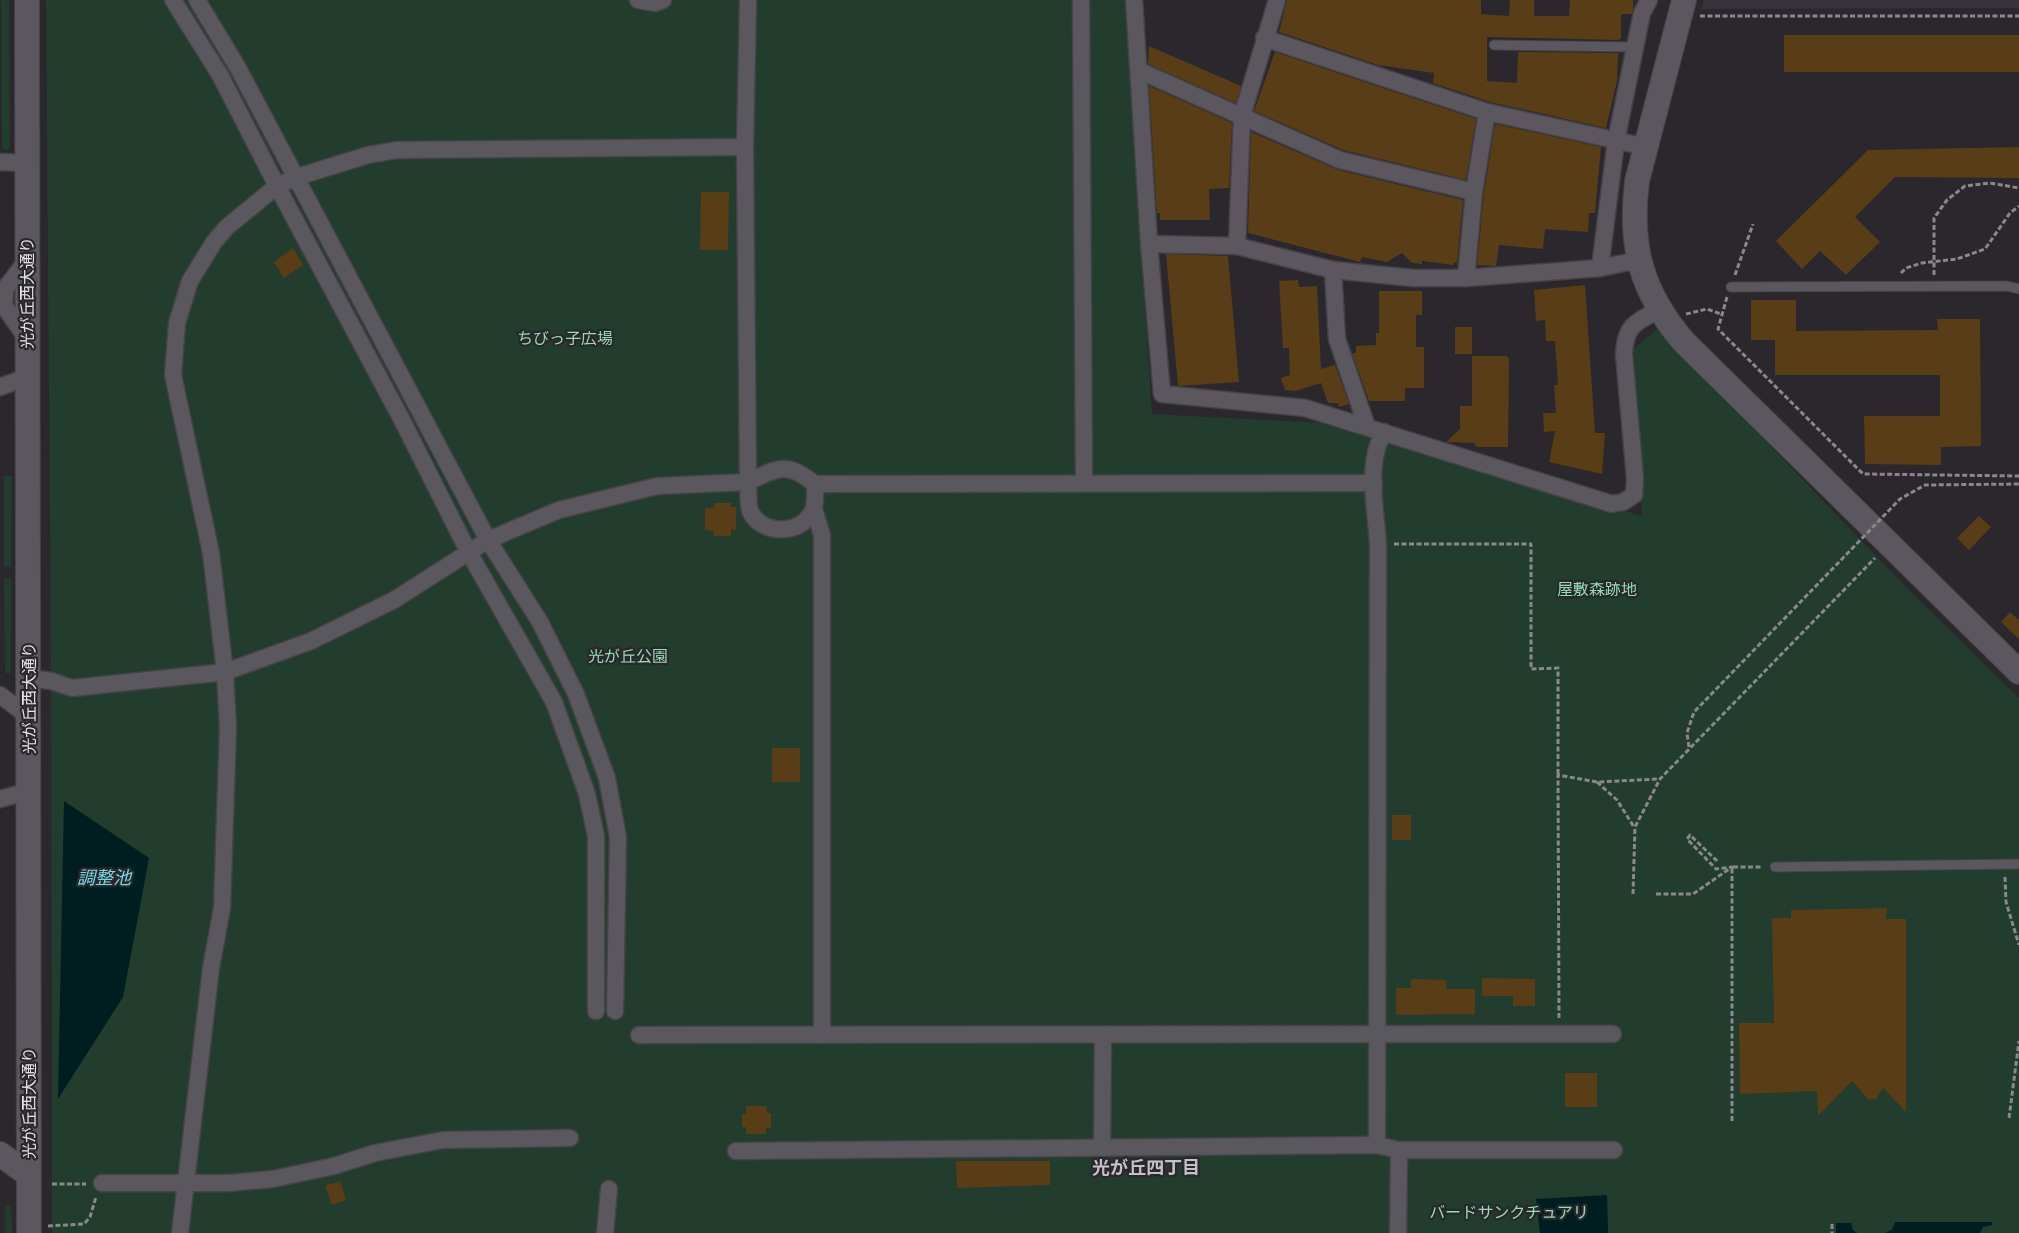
<svg xmlns="http://www.w3.org/2000/svg" width="2019" height="1233" font-family="Cabin,'Noto Sans JP',sans-serif">
	<style>
		.built { fill: #37313c }
		.green { fill: #223c2d }
		.water { fill: #001d20 }
		.building { fill: #593d16 }
		.lines { fill: none; stroke-linecap: round; stroke-linejoin: round }
		.lane-casing { stroke: #454347; stroke-width: 11 }
		.street-casing { stroke: #454347; stroke-width: 19 }
		.secondary-casing { stroke: #454347; stroke-width: 26 }
		.path { stroke: #8a888d; stroke-width: 3; stroke-dasharray: 5 2.5; stroke-linecap: butt }
		.lane { stroke: #5a575e; stroke-width: 9 }
		.street { stroke: #5a575e; stroke-width: 16 }
		.secondary { stroke: #5a575e; stroke-width: 24 }
		.path-bridge { stroke: #8a888d; stroke-width: 3; stroke-dasharray: 5 2.5; stroke-linecap: butt }
		.labels { text-anchor: middle; stroke-width: 4.5; stroke-linejoin: round; paint-order: stroke }
		.street-label { font-size: 16px; fill: #e5e3e7; stroke: #2a272d }
		.park-label { font-size: 16px; fill: #92ddb2; stroke: #2a272d }
		.water-label { font-size: 18px; font-style: italic; fill: #74dae3; stroke: #2a272d }
		.neighbourhood-label { font-size: 18px; font-weight: bold; fill: #c5c1c9; stroke: #2a272d }
	</style>
	<rect width="100%" height="100%" fill="#2a272d"/>
	<!-- built -->
	<polygon class="built" points="1704,0 2019,0 2019,8 1701,9"/>
	<!-- green -->
	<g class="green">
		<polygon points="1,0 9,0 10,148 6,151 2,148"/>
		<polygon points="46,0 1125,0 1152,414 1322,423 1642,516 1633,349 1658,329 1906,587 2019,698 2019,1233 52,1233 51,665"/>
		<polygon points="4,476 12,476 11,567 4,567"/>
		<polygon points="4,579 11,579 11,673 5,673"/>
		<polygon points="5,1205 11,1205 12,1233 5,1233"/>
	</g>
	<!-- water -->
	<g class="water">
		<polygon points="64,801 149,858 123,997 58,1099"/>
		<polygon points="1607,1195 1608,1233 1540,1233 1536,1199"/>
		<polygon points="1895,1222 1992,1222 1992,1225 1983,1227 1980,1233 1885,1233 1892,1230"/>
		<polygon points="1836,1223 1851,1223 1853,1230 1857,1233 1836,1233"/>
	</g>
	<!-- building -->
	<g class="building">
		<polygon points="1287,0 1481,0 1481,14 1509,16 1510,0 1534,0 1534,16 1569,16 1570,0 1633,0 1633,9 1632,14 1621,14 1621,39 1618,40 1487,37 1487,81 1517,83 1518,52 1618,53 1617,81 1606,128 1490,102 1433,83 1434,73 1378,65 1279,32"/>
		<rect x="1784" y="35" width="235" height="37"/>
		<polygon points="1149,46 1241,86 1236,103 1148,64"/>
		<polygon points="1275,52 1476,119 1466,180 1343,150 1254,111"/>
		<polygon points="1149,86 1232,123 1229,188 1209,189 1210,220 1160,220 1160,213 1157,213"/>
		<polygon points="1495,124 1601,147 1595,213 1589,213 1588,232 1545,229 1543,249 1499,245 1496,266 1477,265 1484,193"/>
		<polygon points="1251,132 1338,170 1463,200 1457,263 1454,262 1453,265 1422,261 1422,264 1412,263 1402,253 1387,262 1362,257 1360,262 1248,233"/>
		<polygon points="2019,147 2019,178 1895,177 1855,217 1880,242 1846,275 1820,251 1802,269 1776,241 1868,150"/>
		<polygon points="701,192 729,192 728,250 700,250"/>
		<polygon points="293,248 303,265 284,278 274,262"/>
		<polygon points="1166,254 1228,256 1239,382 1178,386"/>
		<polygon points="1298,280 1299,287 1317,286 1321,369 1335,365 1349,404 1339,407 1338,403 1328,403 1321,383 1295,391 1285,390 1281,378 1290,375 1289,348 1283,348 1279,281"/>
		<polygon points="1585,285 1595,433 1605,433 1602,474 1549,462 1555,431 1544,432 1543,413 1556,413 1554,385 1558,385 1555,341 1546,341 1545,320 1536,321 1534,290"/>
		<polygon points="1379,291 1422,291 1422,315 1416,315 1416,347 1424,347 1424,388 1405,388 1405,401 1369,401 1352,353 1356,353 1356,346 1376,345 1376,333 1379,333"/>
		<polygon points="1751,300 1796,300 1796,331 1938,330 1937,319 1980,319 1981,446 1941,447 1941,465 1865,464 1864,416 1940,416 1940,375 1775,375 1775,340 1751,340"/>
		<rect x="1455" y="327" width="17" height="27"/>
		<polygon points="1472,356 1507,356 1509,359 1508,447 1477,447 1474,443 1446,442 1460,429 1460,406 1472,406"/>
		<polygon points="715,503 731,503 731,507 736,507 736,530 731,530 731,536 714,536 714,531 705,530 705,508 714,508"/>
		<polygon points="1979,516 1991,527 1969,550 1957,538"/>
		<polygon points="2010,612 2019,620 2019,639 2001,622"/>
		<rect x="772" y="748" width="28" height="34"/>
		<rect x="1392" y="815" width="19" height="25"/>
		<polygon points="1887,908 1886,919 1906,919 1906,1112 1883,1088 1876,1099 1868,1099 1852,1081 1818,1116 1817,1091 1740,1094 1739,1023 1774,1023 1772,918 1791,918 1791,910"/>
		<polygon points="1482,978 1535,979 1535,1006 1513,1006 1513,996 1482,996"/>
		<polygon points="1411,979 1446,980 1446,989 1475,989 1475,1014 1396,1015 1396,988 1411,988"/>
		<rect x="1565" y="1073" width="32" height="34"/>
		<polygon points="746,1106 766,1106 767,1113 771,1113 771,1128 766,1128 766,1134 746,1134 746,1127 742,1127 742,1114 746,1114"/>
		<polygon points="956,1161 1050,1161 1050,1185 957,1188"/>
		<polygon points="340,1181 346,1200 332,1205 325,1186"/>
	</g>
	<g class="lines">
		<defs>
			<g id="lane">
				<polyline points="1494,45 1636,47"/>
				<polyline points="1731,287 2007,286 2019,289"/>
				<polyline points="1775,867 2019,864"/>
			</g>
			<g id="street">
				<polyline points="173,0 220,75 277,186 402,420 468,551 554,702 587,794 596,836 596,1011"/>
				<polyline points="197,0 238,68 488,540 540,622 576,694 607,778 618,837 615,1011"/>
				<polyline points="638,0 655,3 663,0"/>
				<polyline points="1081,0 1084,482"/>
				<path d="M1134,0L1149,244L1162,394L1305,408L1612,504L1623,502L1634,495L1635,478L1624,354C1625,326 1635,322 1659,310"/>
				<polyline points="1264,38 1487,112 1646,147"/>
				<polyline points="1140,71 1340,160 1474,192"/>
				<polyline points="0,162 27,163"/>
				<polyline points="1149,244 1237,246 1333,270 1413,278 1466,278 1600,268 1639,260"/>
				<polyline points="1237,246 1242,116 1277,0"/>
				<polyline points="27,260 5,289 4,306 27,339"/>
				<polyline points="1600,268 1616,141 1642,13 1649,0"/>
				<polyline points="1333,270 1337,339 1367,427"/>
				<polyline points="1466,278 1474,192 1487,112"/>
				<polyline points="0,387 27,377"/>
				<path d="M815,484C815,493 816,505 812,512C801,534 764,536 751,513C747,505 749,490 748,482C779,467 787,462 815,484L1374,483"/>
				<polyline points="814,509 822,535 822,1035"/>
				<polyline points="29,678 51,681 72,688 225,672 311,641 394,600 488,540 559,510 657,486 748,482 745,147 748,0"/>
				<polyline points="0,695 28,716"/>
				<polyline points="0,799 29,791"/>
				<polyline points="639,1035 1613,1034"/>
				<path d="M1377,1145L1378,544C1376,509 1365,463 1384,432"/>
				<polyline points="1102,1148 1103,1035"/>
				<polyline points="736,1151 1377,1145 1399,1150 1614,1150"/>
				<polyline points="102,1183 228,1183 273,1179 334,1166 375,1153 443,1140 570,1138"/>
				<polyline points="180,1233 211,968 222,908 228,728 225,672 211,553 173,375 177,323 190,281 214,242 227,227 277,186 297,177 368,155 397,150 745,147"/>
				<polyline points="605,1233 609,1189"/>
				<polyline points="1398,1233 1399,1150"/>
			</g>
			<g id="secondary">
				<polyline points="27,0 29,1233"/>
				<path d="M1684,0L1637,181C1629,246 1641,292 1684,342L2019,672"/>
				<polyline points="0,1154 29,1175"/>
			</g>
		</defs>
		<!-- lane casing -->
		<use href="#lane" class="lane-casing"/>
		<!-- street casing -->
		<use href="#street" class="street-casing"/>
		<!-- secondary casing -->
		<use href="#secondary" class="secondary-casing"/>
		<!-- path -->
		<g class="path">
			<polyline points="1700,16 2019,16"/>
			<polyline points="1901,273 1906,268 1922,263 1957,259 1985,249 2010,213 2019,206"/>
			<polyline points="1735,275 1753,224"/>
			<polyline points="1934,275 1934,218 1947,200 1965,186 1990,183 2019,188"/>
			<polyline points="1727,297 1718,329 1863,474 2019,476"/>
			<polyline points="1686,314 1707,309 1721,314"/>
			<polyline points="1394,544 1531,544 1531,669 1558,668 1558,775"/>
			<polyline points="1597,782 1617,800 1634,827"/>
			<polyline points="2005,877 2006,902 2019,945"/>
			<polyline points="1633,894 1635,827 1660,779 1875,558"/>
			<polyline points="1656,894 1693,894 1732,867 1716,869 1687,839 1690,835 1716,860 1718,858"/>
			<polyline points="1559,1018 1558,775 1597,782 1659,779"/>
			<polyline points="2009,1118 2019,1041"/>
			<polyline points="1732,1121 1732,867 1763,867"/>
			<polyline points="52,1184 86,1184"/>
			<polyline points="1832,1224 1832,1233"/>
			<polyline points="48,1226 84,1224 90,1217 96,1197"/>
		</g>
		<!-- lane -->
		<use href="#lane" class="lane"/>
		<!-- street -->
		<use href="#street" class="street"/>
		<!-- secondary -->
		<use href="#secondary" class="secondary"/>
		<!-- path-bridge -->
		<polyline class="path-bridge" points="1689,747 1687,733 1694,712 1900,499 1925,485 2019,484"/>
	</g>
	<g class="labels">
		<!-- street labels -->
		<g class="street-label">
			<text transform="translate(27 293) rotate(-90)" y="6">光が丘西大通り</text>
			<text transform="translate(29 698) rotate(-90)" y="6">光が丘西大通り</text>
			<text transform="translate(29 1103) rotate(-90)" y="6">光が丘西大通り</text>
		</g>
		<!-- park labels -->
		<g class="park-label">
			<text x="565" y="344">ちびっ子広場</text>
			<text x="1597" y="595">屋敷森跡地</text>
			<text x="628" y="662">光が丘公園</text>
			<text x="1509" y="1218">バードサンクチュアリ</text>
		</g>
		<!-- water labels -->
		<g class="water-label">
			<text x="104" y="884">調整池</text>
		</g>
		<!-- neighbourhood labels -->
		<g class="neighbourhood-label">
			<text x="1146" y="1174">光が丘四丁目</text>
		</g>
	</g>
</svg>
